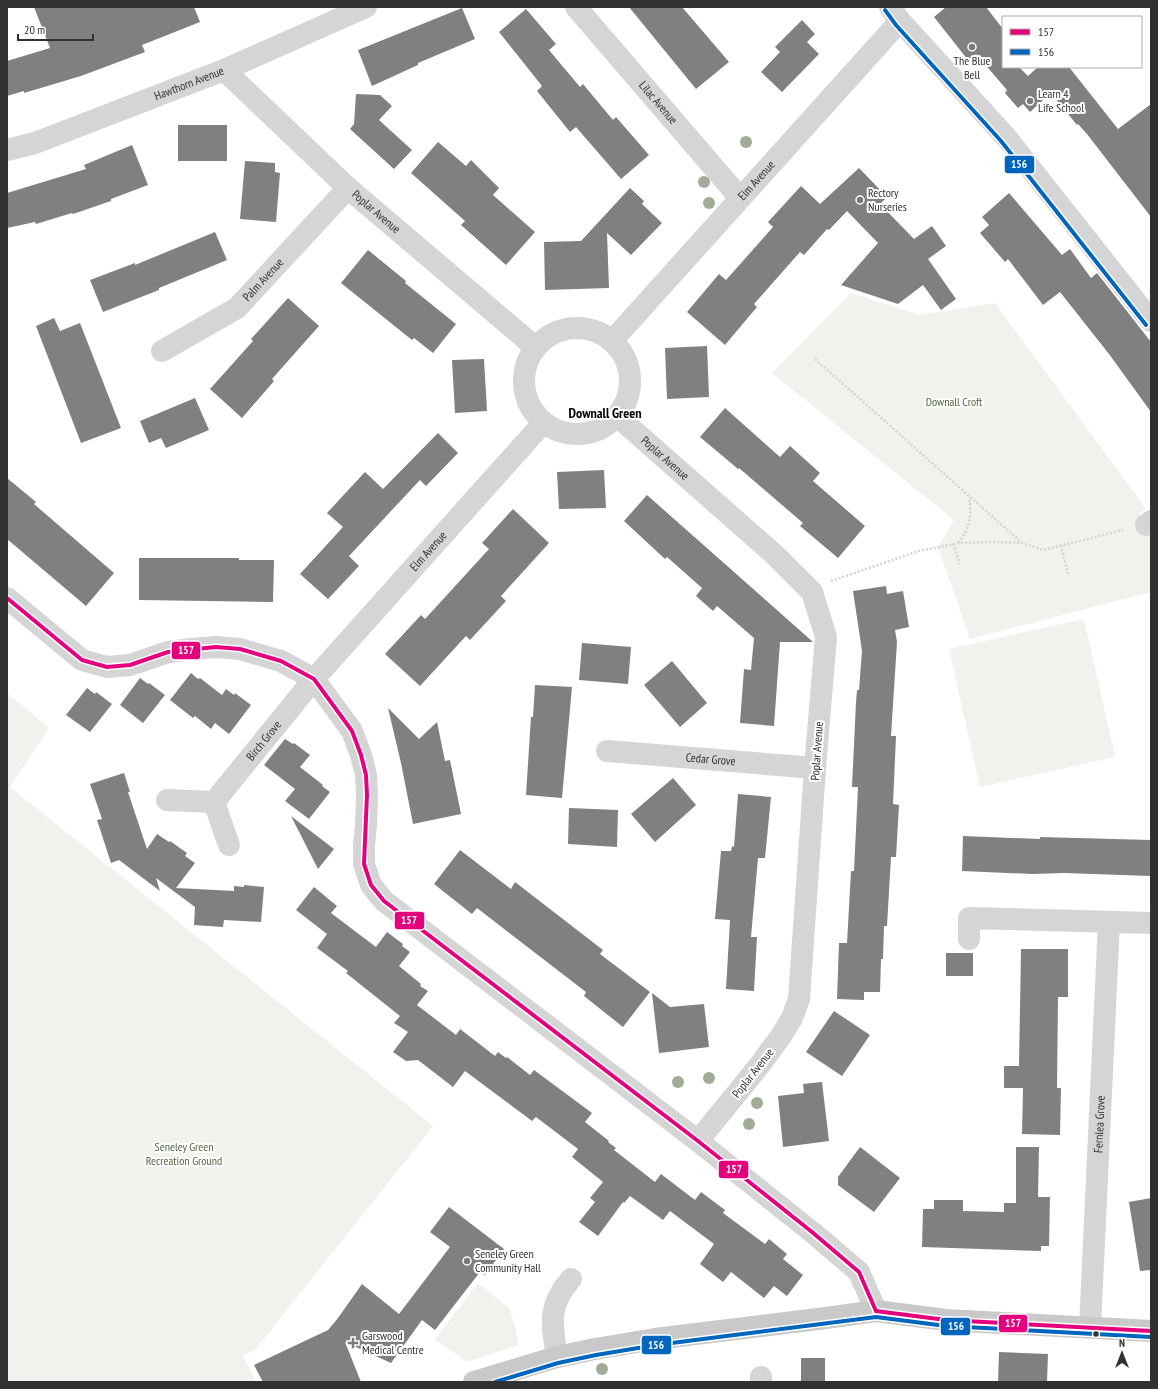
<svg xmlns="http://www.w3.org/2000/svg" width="1158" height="1389" font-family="'PT Sans Narrow',sans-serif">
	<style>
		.green { fill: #f0f3ed }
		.building { fill: #808080 }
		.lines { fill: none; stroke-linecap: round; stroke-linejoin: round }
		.path { stroke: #d4d4d4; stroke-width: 2.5; stroke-dasharray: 2 2; stroke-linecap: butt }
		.minor { stroke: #d5d5d5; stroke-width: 22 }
		.major { stroke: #c9c9c9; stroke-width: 22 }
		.bus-1-casing { stroke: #fff; stroke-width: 7 }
		.bus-2-casing { stroke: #fff; stroke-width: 7 }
		.bus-1 { stroke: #e5007d; stroke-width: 4 }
		.bus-2 { stroke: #0065bd; stroke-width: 4 }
		.tree { fill: #a2ab98 }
		.poi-dot { fill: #797979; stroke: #fff; stroke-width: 1.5 }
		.bus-dot { fill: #313131; stroke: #fff; stroke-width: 1.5 }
		.labels { text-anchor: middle; stroke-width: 4; stroke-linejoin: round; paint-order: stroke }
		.poi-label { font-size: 12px; fill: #313131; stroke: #fff; text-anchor: start }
		.street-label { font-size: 12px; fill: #313131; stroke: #fff }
		.park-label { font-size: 12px; fill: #556743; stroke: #fff }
		.quarter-label { font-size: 14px; font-weight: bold; fill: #000; stroke: #fff }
		.line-badge { stroke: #fff; stroke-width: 1.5 }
		.badge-label { font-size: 11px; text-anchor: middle; font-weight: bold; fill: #fff }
	</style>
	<rect width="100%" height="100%" fill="#fff"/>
	<!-- green -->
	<g class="green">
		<polygon points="851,293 919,315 995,303 1146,509 1139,514 1151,529 1151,592 970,639 938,547 954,520 772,373"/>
		<polygon points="1084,619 1115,757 980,787 949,649"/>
		<polygon points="7,693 49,728 10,787 433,1126 256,1349 243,1356 256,1382 7,1382"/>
		<polygon points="478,1283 509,1308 515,1326 519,1345 467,1362 435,1339"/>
	</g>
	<!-- building -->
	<g class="building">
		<polygon points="34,7 194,7 200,22 142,45 145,52 81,76 24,93 24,91 7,96 7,61 50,48"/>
		<polygon points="629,7 682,7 729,62 696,89"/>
		<polygon points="946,7 986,7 1003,29 1003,67 1019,67 1028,76 1038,67 1069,67 1118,129 1151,104 1151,217 1087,134 1078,124 1077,125 1051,93 1030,112 1023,104 1018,108 1005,93 1007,90 976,54 968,60 934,17"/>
		<polygon points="462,8 475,39 418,63 418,65 372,86 358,50"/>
		<polygon points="526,9 556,44 549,50 580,87 583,84 613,120 616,117 649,155 621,179 576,127 570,132 537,91 542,86 499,32"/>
		<polygon points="802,20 815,34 807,42 819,54 782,92 761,72 780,52 775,47"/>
		<polygon points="356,94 380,95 392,106 379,120 412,150 394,169 350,129 354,124"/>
		<rect x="178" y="125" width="49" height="36"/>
		<polygon points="438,142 466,166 471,160 499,188 493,195 535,232 506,265 461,225 465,221 411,173"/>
		<polygon points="132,145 148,185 111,199 111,201 73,214 72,213 36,224 35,222 7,228 7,193 86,169 84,165"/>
		<polygon points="245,161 275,163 275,172 280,173 276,222 240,219"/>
		<polygon points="859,168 887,197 880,204 914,239 932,226 946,246 928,259 956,299 941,310 923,285 898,304 841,285 878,243 847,211 829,230 827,229 804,255 800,252 754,304 757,307 725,345 687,312 719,274 726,280 773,227 768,222 801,186 820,204"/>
		<polygon points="630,188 644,201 642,204 662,223 631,255 607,233 609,288 545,290 544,242 581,241"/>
		<polygon points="1009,193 1062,255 1070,249 1091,278 1097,273 1151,342 1151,412 1109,354 1060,292 1043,305 1008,259 1005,262 980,233 989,225 982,217"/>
		<polygon points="215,232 227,260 159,288 159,290 103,312 90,280 135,263 135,265"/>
		<polygon points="368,250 406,281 405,283 456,324 433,353 414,338 412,340 341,283"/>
		<polygon points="288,298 319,326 272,379 274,381 242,418 210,389 253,341 251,339"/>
		<polygon points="54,318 60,331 80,323 121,428 81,443 36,326"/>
		<polygon points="707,346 709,397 667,399 665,348"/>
		<polygon points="484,359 487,411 455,413 452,360"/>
		<polygon points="195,398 209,430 166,448 161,438 149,443 140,421"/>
		<polygon points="725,408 780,457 790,446 820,473 813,481 865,526 838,558 800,526 803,523 739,468 738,469 700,437"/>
		<polygon points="438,433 458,453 426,486 420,480 349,556 359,566 328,599 300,574 343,527 327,513 365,472 383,489"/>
		<polygon points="604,470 606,508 559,509 557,472"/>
		<polygon points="7,478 36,502 34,504 114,573 86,606 7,539"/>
		<polygon points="647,495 813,642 780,642 774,726 740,723 744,669 751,670 754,638 717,606 713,611 696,596 702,588 667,557 665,559 624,521"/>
		<polygon points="513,509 549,543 501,596 506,601 470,640 466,636 420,686 385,654 421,615 425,619 489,549 482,543"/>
		<polygon points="139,558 239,558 239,560 274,560 273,602 139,600"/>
		<polygon points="886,586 887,594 903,591 909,627 895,630 897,642 891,736 896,736 893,804 899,805 896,857 891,857 887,926 884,926 883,959 881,959 880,992 864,992 864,1000 837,999 839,943 847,943 851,871 854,871 858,787 852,787 856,702 857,690 859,690 862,651 853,591"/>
		<polygon points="582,643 631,647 628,684 579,680"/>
		<polygon points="672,661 707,703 680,727 644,685"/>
		<polygon points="191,673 198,679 200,678 222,695 226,689 234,695 235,693 251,705 229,734 215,723 211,729 195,716 193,718 170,700"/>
		<polygon points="140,678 148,684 149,683 165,695 143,723 120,705"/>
		<polygon points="535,685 572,687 562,798 526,795 531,717 533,717"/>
		<polygon points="87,688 95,694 96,692 112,704 90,732 66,715"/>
		<polygon points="388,708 419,739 437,722 445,761 450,760 461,814 413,824 401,763"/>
		<polygon points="285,739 293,744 294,743 310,755 300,767 323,785 322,786 330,792 309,819 285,801 295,789 264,765"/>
		<polygon points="124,773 130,792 128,792 147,849 157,834 169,842 170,841 187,853 185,856 195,863 176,888 234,891 234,886 244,887 244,885 264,887 261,922 224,920 223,927 194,925 195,907 156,878 160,891 119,860 111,863 97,820 102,819 90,784"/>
		<polygon points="673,778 696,805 655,842 631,814"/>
		<polygon points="738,794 771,797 765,858 758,858 751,937 757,937 754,991 726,989 730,920 715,919 721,851 731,851 732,846 734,847"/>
		<polygon points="569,808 618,810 617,847 568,844"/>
		<polygon points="291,816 334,849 318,869"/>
		<polygon points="963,836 1040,839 1040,837 1151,840 1151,876 1064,873 1032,874 962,871"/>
		<polygon points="460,850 511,889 515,882 603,950 600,954 650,992 623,1027 584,996 586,992 477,908 472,914 434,884"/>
		<polygon points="314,887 337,906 331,913 376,947 387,932 403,944 402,946 410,952 399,966 421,984 420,986 428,991 417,1005 456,1035 460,1029 495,1056 498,1052 506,1058 507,1057 530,1075 534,1070 592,1113 585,1122 609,1141 608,1142 616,1148 614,1150 655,1182 661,1174 695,1200 701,1192 725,1210 723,1213 765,1244 769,1239 787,1254 783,1259 803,1275 787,1296 774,1286 764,1298 731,1272 723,1282 700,1264 714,1244 670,1211 663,1220 630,1196 624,1203 623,1202 598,1236 579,1222 595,1202 590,1198 603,1182 572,1157 578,1149 536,1117 532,1121 465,1071 453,1087 418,1060 406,1061 393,1052 408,1032 394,1023 400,1016 346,973 348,971 317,948 327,934 296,910"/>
		<polygon points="1021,949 1068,949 1068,997 1058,997 1057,1088 1061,1088 1060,1135 1022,1134 1023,1088 1004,1088 1004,1066 1019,1066"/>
		<rect x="946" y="953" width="27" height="23"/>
		<polygon points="652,993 670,1007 704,1004 709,1047 659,1053"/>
		<polygon points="834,1011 870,1035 842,1076 806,1052"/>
		<polygon points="822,1082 829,1141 783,1147 778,1096 804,1093 803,1084"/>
		<polygon points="860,1147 900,1178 874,1212 838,1185 838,1177"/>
		<polygon points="1016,1147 1039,1147 1038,1197 1050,1197 1049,1246 1041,1246 1041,1251 922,1247 923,1209 934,1209 934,1200 963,1200 963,1211 1004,1212 1004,1203 1016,1203"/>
		<polygon points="1151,1198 1151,1270 1140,1271 1129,1202"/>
		<polygon points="449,1207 504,1249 485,1275 480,1272 435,1330 422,1320 391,1363 345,1342 361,1382 263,1382 254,1365 328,1330 338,1318 362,1284 399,1314 450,1247 430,1232"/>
		<polygon points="999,1352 1048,1354 1047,1382 998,1382"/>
		<rect x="801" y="1358" width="24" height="23"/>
	</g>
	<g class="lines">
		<!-- path -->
		<g class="path">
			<polyline points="815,359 1022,543"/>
			<path d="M959,543C970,526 972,517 969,497"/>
			<polyline points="953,544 960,564"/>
			<polyline points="1061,545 1068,575"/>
			<polyline points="831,581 919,551 959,543 993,542 1022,543 1044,550 1123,530"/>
		</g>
		<!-- minor -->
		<g class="minor">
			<path id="s1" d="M576,7L740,198"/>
			<polyline points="890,7 900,21 1006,137 1151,321"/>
			<path id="s2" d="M224,70L348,188L535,347"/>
			<path id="s3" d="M7,150L35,143L224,70L366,7"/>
			<circle cx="577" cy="381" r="53"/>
			<path id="s4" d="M612,341L900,21"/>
			<path id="s5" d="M162,351L237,308L348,188"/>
			<path id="s6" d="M617,416L775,555L812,592L826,637L815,768L799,999L792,1018L781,1036L759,1066L698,1141"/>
			<polyline points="1146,525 1151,521"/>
			<polyline points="7,598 82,660 107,667 130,665 168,652 191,649 216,647 240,649 281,661 314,679 352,731 361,755 366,775 367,795 366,825 364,845 364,864 371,885 384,901 698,1141 812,1232 859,1272 876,1311"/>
			<path id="s7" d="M607,751L815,768"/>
			<polyline points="167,800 214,802 229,845"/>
			<path id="s8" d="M214,802L314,679L543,423"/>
			<polyline points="969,939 969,918 1151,923"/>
			<path id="s9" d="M1090,1327L1109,922"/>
			<path d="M557,1357C552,1325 547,1306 571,1279"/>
			<polyline points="761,1377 761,1382"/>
		</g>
		<!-- major -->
		<polyline class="major" points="474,1382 557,1357 595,1349 655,1339 826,1318 876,1311 946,1320 1151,1331"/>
		<defs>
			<g id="bus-1">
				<polyline points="7,598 82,660 107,667 130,665 168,652 216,647 240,649 281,661 314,679 352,731 361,755 366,775 367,795 364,864 371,885 384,901 698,1141 812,1232 859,1272 876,1311"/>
				<polyline points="876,1311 946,1320 1151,1331"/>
			</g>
			<g id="bus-2">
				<polyline points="885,10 896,25 1001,141 1146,325"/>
				<polyline points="495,1382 558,1363 596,1355 656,1345 876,1317 946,1326 1151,1337"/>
			</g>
		</defs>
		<!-- bus-1 casing -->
		<use href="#bus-1" class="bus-1-casing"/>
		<!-- bus-2 casing -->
		<use href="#bus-2" class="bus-2-casing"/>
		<!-- bus-1 -->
		<use href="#bus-1" class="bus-1"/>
		<!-- bus-2 -->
		<use href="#bus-2" class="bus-2"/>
	</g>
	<!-- trees -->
	<g class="tree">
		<circle cx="746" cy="142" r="6"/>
		<circle cx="704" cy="182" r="6"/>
		<circle cx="709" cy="203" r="6"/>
		<circle cx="709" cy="1078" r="6"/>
		<circle cx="678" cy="1082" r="6"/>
		<circle cx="757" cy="1103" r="6"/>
		<circle cx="749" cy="1124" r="6"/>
		<circle cx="602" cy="1369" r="6"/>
	</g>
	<!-- markers -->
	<g class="poi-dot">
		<circle cx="972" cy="47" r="4"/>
		<circle cx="1030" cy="101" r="4"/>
		<circle cx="860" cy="200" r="4"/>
		<circle cx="467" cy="1261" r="4"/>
		<path d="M351 1337h4v4h4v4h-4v4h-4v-4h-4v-4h4z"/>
	</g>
	<circle class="bus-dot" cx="1096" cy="1334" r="3.5"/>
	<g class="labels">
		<!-- poi labels -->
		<g class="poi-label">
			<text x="972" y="65" text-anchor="middle">The Blue<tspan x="972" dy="14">Bell</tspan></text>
			<text x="1038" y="98">Learn 4<tspan x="1038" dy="14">Life School</tspan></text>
			<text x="868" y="197">Rectory<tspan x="868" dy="14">Nurseries</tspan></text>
			<text x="475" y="1258">Seneley Green<tspan x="475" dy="14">Community Hall</tspan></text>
			<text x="362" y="1340">Garswood<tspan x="362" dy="14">Medical Centre</tspan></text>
		</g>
		<!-- street labels -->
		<g class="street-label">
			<text dy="4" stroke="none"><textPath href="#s3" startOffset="194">Hawthorn Avenue</textPath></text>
			<text dy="4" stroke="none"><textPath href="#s1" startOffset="126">Lilac Avenue</textPath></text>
			<text dy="4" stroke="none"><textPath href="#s4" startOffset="216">Elm Avenue</textPath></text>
			<text dy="4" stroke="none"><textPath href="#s2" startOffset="208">Poplar Avenue</textPath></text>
			<text dy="4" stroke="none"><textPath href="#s5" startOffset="125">Palm Avenue</textPath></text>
			<text dy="4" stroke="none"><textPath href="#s6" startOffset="64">Poplar Avenue</textPath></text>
			<text dy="4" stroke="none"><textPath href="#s8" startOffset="330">Elm Avenue</textPath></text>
			<text dy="4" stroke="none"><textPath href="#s8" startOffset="79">Birch Grove</textPath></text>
			<text transform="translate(817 751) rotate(-86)" y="4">Poplar Avenue</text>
			<text dy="4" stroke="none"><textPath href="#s7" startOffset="104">Cedar Grove</textPath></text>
			<text transform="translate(753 1073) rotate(-52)" y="4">Poplar Avenue</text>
			<text dy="4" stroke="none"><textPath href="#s9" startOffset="203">Fernlea Grove</textPath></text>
		</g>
		<!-- park labels -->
		<g class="park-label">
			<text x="954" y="406">Downall Croft</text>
			<text x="184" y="1151">Seneley Green<tspan x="184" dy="14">Recreation Ground</tspan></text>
		</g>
		<!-- quarter labels -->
		<g class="quarter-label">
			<text x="605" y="418">Downall Green</text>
		</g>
	</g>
	<g class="line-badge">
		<rect x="1004" y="155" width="31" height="19" rx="4" fill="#0065bd"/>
		<rect x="171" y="641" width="30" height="19" rx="4" fill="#e5007d"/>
		<rect x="394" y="911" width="31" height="19" rx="4" fill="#e5007d"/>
		<rect x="718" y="1160" width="31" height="19" rx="4" fill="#e5007d"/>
		<rect x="998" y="1314" width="30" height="19" rx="4" fill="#e5007d"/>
		<rect x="940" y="1317" width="31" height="19" rx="4" fill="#0065bd"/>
		<rect x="641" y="1335" width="31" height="20" rx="4" fill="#0065bd"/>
	</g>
	<g class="badge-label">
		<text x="1019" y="168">156</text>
		<text x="186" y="654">157</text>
		<text x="409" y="924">157</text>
		<text x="734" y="1173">157</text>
		<text x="1013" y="1327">157</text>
		<text x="956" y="1330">156</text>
		<text x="656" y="1349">156</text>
	</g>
	<!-- border -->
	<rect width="1158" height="1389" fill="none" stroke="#313131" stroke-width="16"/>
	<!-- legend -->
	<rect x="1002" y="16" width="140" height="52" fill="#ffffff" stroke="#adadad"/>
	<rect x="1010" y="29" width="20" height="6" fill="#e5007d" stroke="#adadad"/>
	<text x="1038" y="36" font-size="12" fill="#313131">157</text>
	<rect x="1010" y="49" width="20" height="6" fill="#0065bd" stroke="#adadad"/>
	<text x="1038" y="56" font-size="12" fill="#313131">156</text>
	<!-- north arrow -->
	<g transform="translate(1122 1353)" stroke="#ffffff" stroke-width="3" paint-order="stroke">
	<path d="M0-3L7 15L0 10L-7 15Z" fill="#313131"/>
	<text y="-6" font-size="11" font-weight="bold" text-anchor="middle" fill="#313131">N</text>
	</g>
	<!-- scale -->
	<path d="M18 34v6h75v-6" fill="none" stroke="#313131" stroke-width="2"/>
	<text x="24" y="34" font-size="12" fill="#313131" stroke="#ffffff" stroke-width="3" paint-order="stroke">20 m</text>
</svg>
